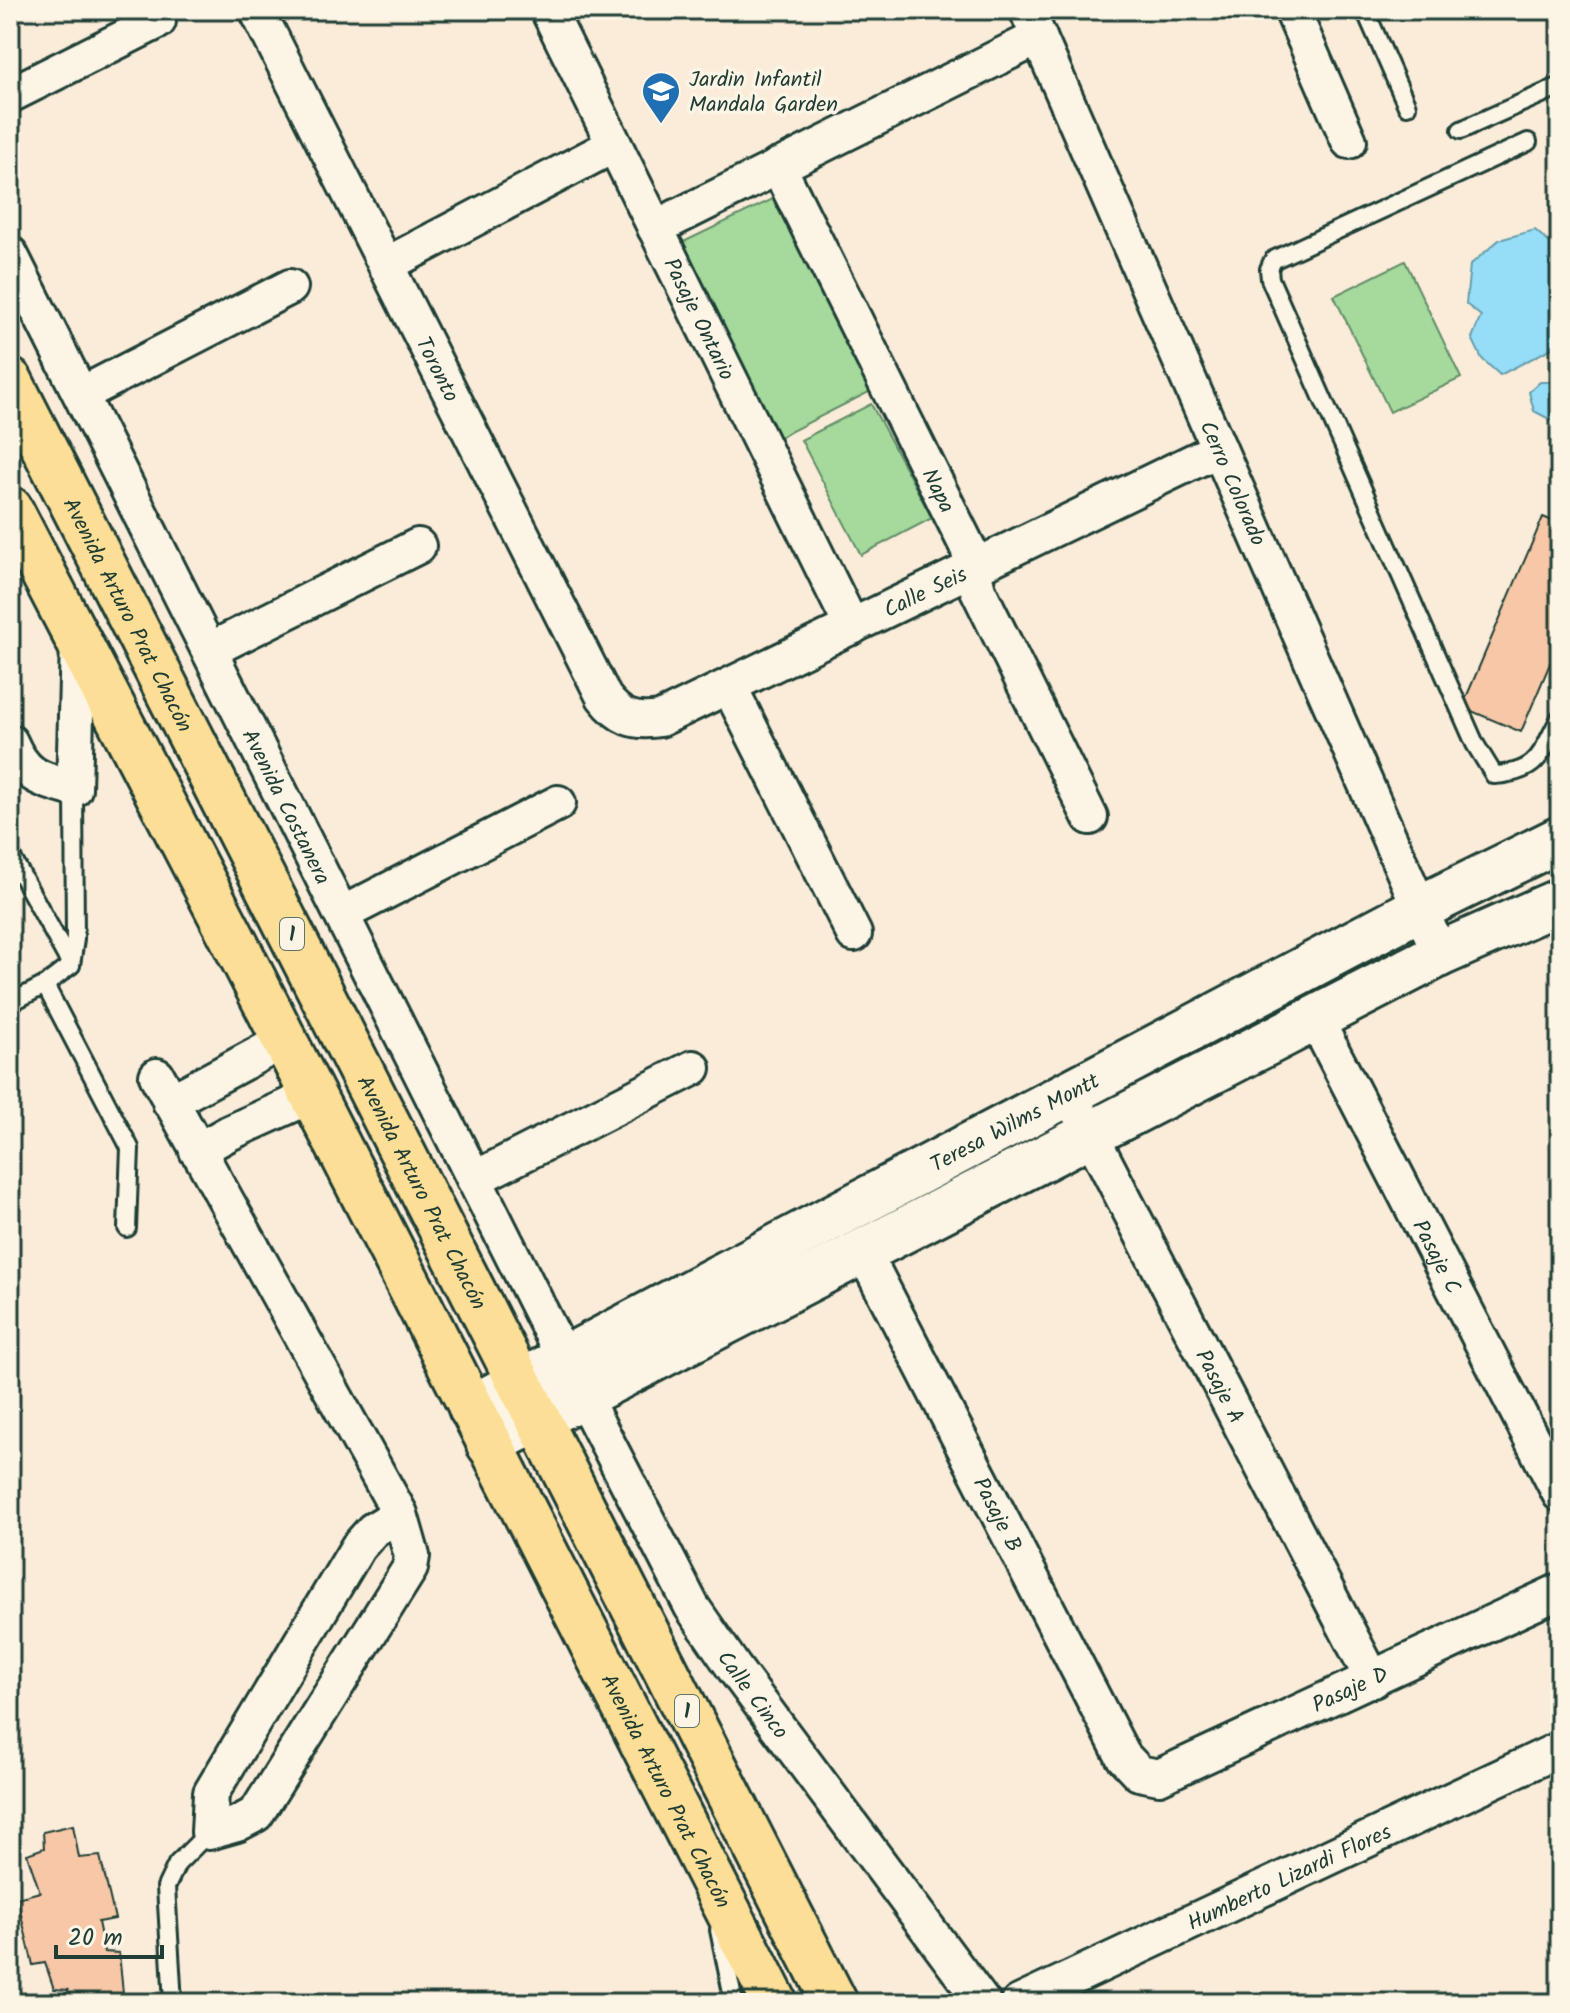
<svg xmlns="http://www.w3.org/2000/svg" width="1570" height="2013" font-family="Kalam,sans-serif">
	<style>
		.green { fill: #a5da9c; stroke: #628c68; stroke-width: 2 }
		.water { fill: #96ddf8; stroke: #669daa; stroke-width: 2 }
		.building { fill: #f7c7a7; stroke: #1f3d34; stroke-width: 2 }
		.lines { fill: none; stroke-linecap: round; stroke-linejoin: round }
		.lane-casing { stroke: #1f3d34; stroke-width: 22 }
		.street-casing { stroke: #1f3d34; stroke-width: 40 }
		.secondary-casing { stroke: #1f3d34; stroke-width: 50 }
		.primary-casing { stroke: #1f3d34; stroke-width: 50 }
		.lane { stroke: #fcf5e5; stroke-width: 16 }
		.street { stroke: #fcf5e5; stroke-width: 34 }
		.secondary { stroke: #fcf5e5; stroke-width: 44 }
		.primary { stroke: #fdde96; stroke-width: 44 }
		.labels { text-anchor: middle; stroke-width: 7; stroke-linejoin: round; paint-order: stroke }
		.shield { fill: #fcf5e5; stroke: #617469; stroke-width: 2 }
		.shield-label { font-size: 20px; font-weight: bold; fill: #1f3d34 }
		.poi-label { font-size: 22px; fill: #1f3d34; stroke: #fcf5e5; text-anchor: start }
		.street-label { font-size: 22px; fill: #1f3d34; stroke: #fcf5e5 }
	</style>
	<rect width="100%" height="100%" fill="#fbecd9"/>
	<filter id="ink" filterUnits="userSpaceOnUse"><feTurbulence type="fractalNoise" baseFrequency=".0125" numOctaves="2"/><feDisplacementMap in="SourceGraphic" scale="16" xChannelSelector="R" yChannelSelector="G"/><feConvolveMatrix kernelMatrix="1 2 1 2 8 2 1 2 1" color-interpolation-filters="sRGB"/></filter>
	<g filter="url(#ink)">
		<!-- green -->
		<g class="green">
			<polygon points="777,197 871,391 772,441 673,247"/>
			<polygon points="1405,261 1461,378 1390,412 1334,296"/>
			<polygon points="871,404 932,518 861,555 801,440"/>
		</g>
		<!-- water -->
		<g class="water">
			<polygon points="1535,230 1560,252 1560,344 1500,375 1482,359 1472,338 1481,316 1466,304 1470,265 1499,240"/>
			<polygon points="1540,382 1560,382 1560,421 1553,421 1534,411 1529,392"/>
		</g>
		<!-- building -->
		<g class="building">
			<polygon points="1543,517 1560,524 1560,640 1521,732 1462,707"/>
			<polygon points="73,1825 79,1858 100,1856 115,1919 98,1922 104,1952 119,1953 124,2003 70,2003 68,1990 54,1989 45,1963 33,1965 17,1898 40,1892 27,1854 44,1848 43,1832"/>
		</g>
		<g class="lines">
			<defs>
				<g id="lane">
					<polyline points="1365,10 1407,106"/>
					<polyline points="1461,130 1560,86"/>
					<path d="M1528,142L1273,260L1269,269L1270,279L1475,744L1494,775C1540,772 1540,754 1560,718"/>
					<polyline points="10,854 71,965"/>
					<polyline points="45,985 130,1148 127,1228"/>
					<polyline points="10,1003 45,985 71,965 75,939 74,789"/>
					<polyline points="719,1930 734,2003"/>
					<polyline points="173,2003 166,1887 177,1864 209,1832"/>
				</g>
				<g id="street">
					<path id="s1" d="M257,10L604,697C620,718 634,723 660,719L1219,449"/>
					<path id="s2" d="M548,10L852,627"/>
					<path id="s3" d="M1027,10L1440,954"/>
					<polyline points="1292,10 1349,141"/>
					<polyline points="10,95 158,21"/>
					<path id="s4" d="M778,166L968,548L978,590L1090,817"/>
					<polyline points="655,228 1039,37"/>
					<path id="s5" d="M10,254L583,1396L692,1607L734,1668L983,2003"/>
					<polyline points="386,265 614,145"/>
					<polyline points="82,394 290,287"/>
					<polyline points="210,650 418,546"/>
					<polyline points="729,686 854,934"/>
					<path d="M10,742C25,777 40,779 74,789L78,642"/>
					<polyline points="342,914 558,803"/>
					<path id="s6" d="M1315,1018L1560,1494"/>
					<polyline points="157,1076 400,1514 412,1556 410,1568 256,1814 237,1824 209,1832 211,1793 358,1547 373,1530 400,1514"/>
					<path id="s7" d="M1069,1093L1373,1680"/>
					<polyline points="170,1102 285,1040"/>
					<polyline points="197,1151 229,1133 313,1095"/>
					<polyline points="474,1179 693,1068"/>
					<path id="s8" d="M863,1251L1123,1756L1139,1773L1159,1777L1560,1591"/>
					<path id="s9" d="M1019,2003L1560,1749"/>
				</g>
				<g id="secondary">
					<path id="s10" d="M471,1408L1420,908L1560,839"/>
					<polyline points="489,1444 1440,954 1560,901"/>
				</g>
				<g id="primary">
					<path id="s11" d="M10,381L835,2003"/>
					<path id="s12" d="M10,509L233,939L775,2003"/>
				</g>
			</defs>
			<!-- lane casing -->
			<use href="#lane" class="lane-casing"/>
			<!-- street casing -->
			<use href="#street" class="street-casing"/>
			<!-- secondary casing -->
			<use href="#secondary" class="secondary-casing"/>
			<!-- primary casing -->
			<use href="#primary" class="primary-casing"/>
			<!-- lane -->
			<use href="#lane" class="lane"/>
			<!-- street -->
			<use href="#street" class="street"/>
			<!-- secondary -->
			<use href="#secondary" class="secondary"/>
			<!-- primary -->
			<use href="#primary" class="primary"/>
		</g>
	</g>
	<!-- icons -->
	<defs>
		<symbol id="school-pin" viewBox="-11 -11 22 30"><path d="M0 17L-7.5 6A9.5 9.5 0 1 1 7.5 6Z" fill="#1f6fb2" stroke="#fcf5e5"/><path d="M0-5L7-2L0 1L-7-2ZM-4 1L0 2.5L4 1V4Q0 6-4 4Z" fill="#fff"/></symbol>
	</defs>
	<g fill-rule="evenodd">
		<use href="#school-pin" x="639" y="69" width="44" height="60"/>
	</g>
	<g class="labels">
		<!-- shield labels -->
		<g class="shield">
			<rect x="280" y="918" width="24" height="32" rx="6"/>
			<rect x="675" y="1695" width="24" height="32" rx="6"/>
		</g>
		<g class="shield-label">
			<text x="292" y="941">1</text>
			<text x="687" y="1718">1</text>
		</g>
		<!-- poi labels -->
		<g class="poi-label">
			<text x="689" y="86">Jardin Infantil<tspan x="689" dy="25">Mandala Garden</tspan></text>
		</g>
		<!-- street labels -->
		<g class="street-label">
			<text dy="8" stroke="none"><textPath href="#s2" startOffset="344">Pasaje Ontario</textPath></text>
			<text dy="8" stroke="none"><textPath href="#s1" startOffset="402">Toronto</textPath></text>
			<text dy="8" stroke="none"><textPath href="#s3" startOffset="516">Cerro Colorado</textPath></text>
			<text dy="8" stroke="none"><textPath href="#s4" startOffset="362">Napa</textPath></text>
			<text dy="8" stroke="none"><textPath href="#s1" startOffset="1128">Calle Seis</textPath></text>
			<text dy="8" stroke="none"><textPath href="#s11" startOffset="262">Avenida Arturo Prat Chacón</textPath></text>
			<text dy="8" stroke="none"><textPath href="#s5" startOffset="618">Avenida Costanera</textPath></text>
			<text dy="8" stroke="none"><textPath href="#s10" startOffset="614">Teresa Wilms Montt</textPath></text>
			<text dy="8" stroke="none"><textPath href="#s11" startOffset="910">Avenida Arturo Prat Chacón</textPath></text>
			<text dy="8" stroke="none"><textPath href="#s6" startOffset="268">Pasaje C</textPath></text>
			<text dy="8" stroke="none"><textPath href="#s7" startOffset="330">Pasaje A</textPath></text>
			<text dy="8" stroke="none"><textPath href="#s8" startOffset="296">Pasaje B</textPath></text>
			<text dy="8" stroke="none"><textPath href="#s8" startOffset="822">Pasaje D</textPath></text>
			<text dy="8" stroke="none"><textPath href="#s5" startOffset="1622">Calle Cinco</textPath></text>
			<text dy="8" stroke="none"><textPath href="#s12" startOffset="1440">Avenida Arturo Prat Chacón</textPath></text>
			<text dy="8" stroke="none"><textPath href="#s9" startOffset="298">Humberto Lizardi Flores</textPath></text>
		</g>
	</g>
	<!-- margin -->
	<rect width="1570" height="2013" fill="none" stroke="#fcf5e5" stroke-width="40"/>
	<rect x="20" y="20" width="1530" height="1973" fill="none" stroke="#1f3d34" stroke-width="3" filter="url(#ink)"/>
	<!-- scale -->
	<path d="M56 1945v12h106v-12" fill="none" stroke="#1f3d34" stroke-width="4"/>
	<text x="68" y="1945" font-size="24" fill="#1f3d34" stroke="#fcf5e5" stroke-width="6" paint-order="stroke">20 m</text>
</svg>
